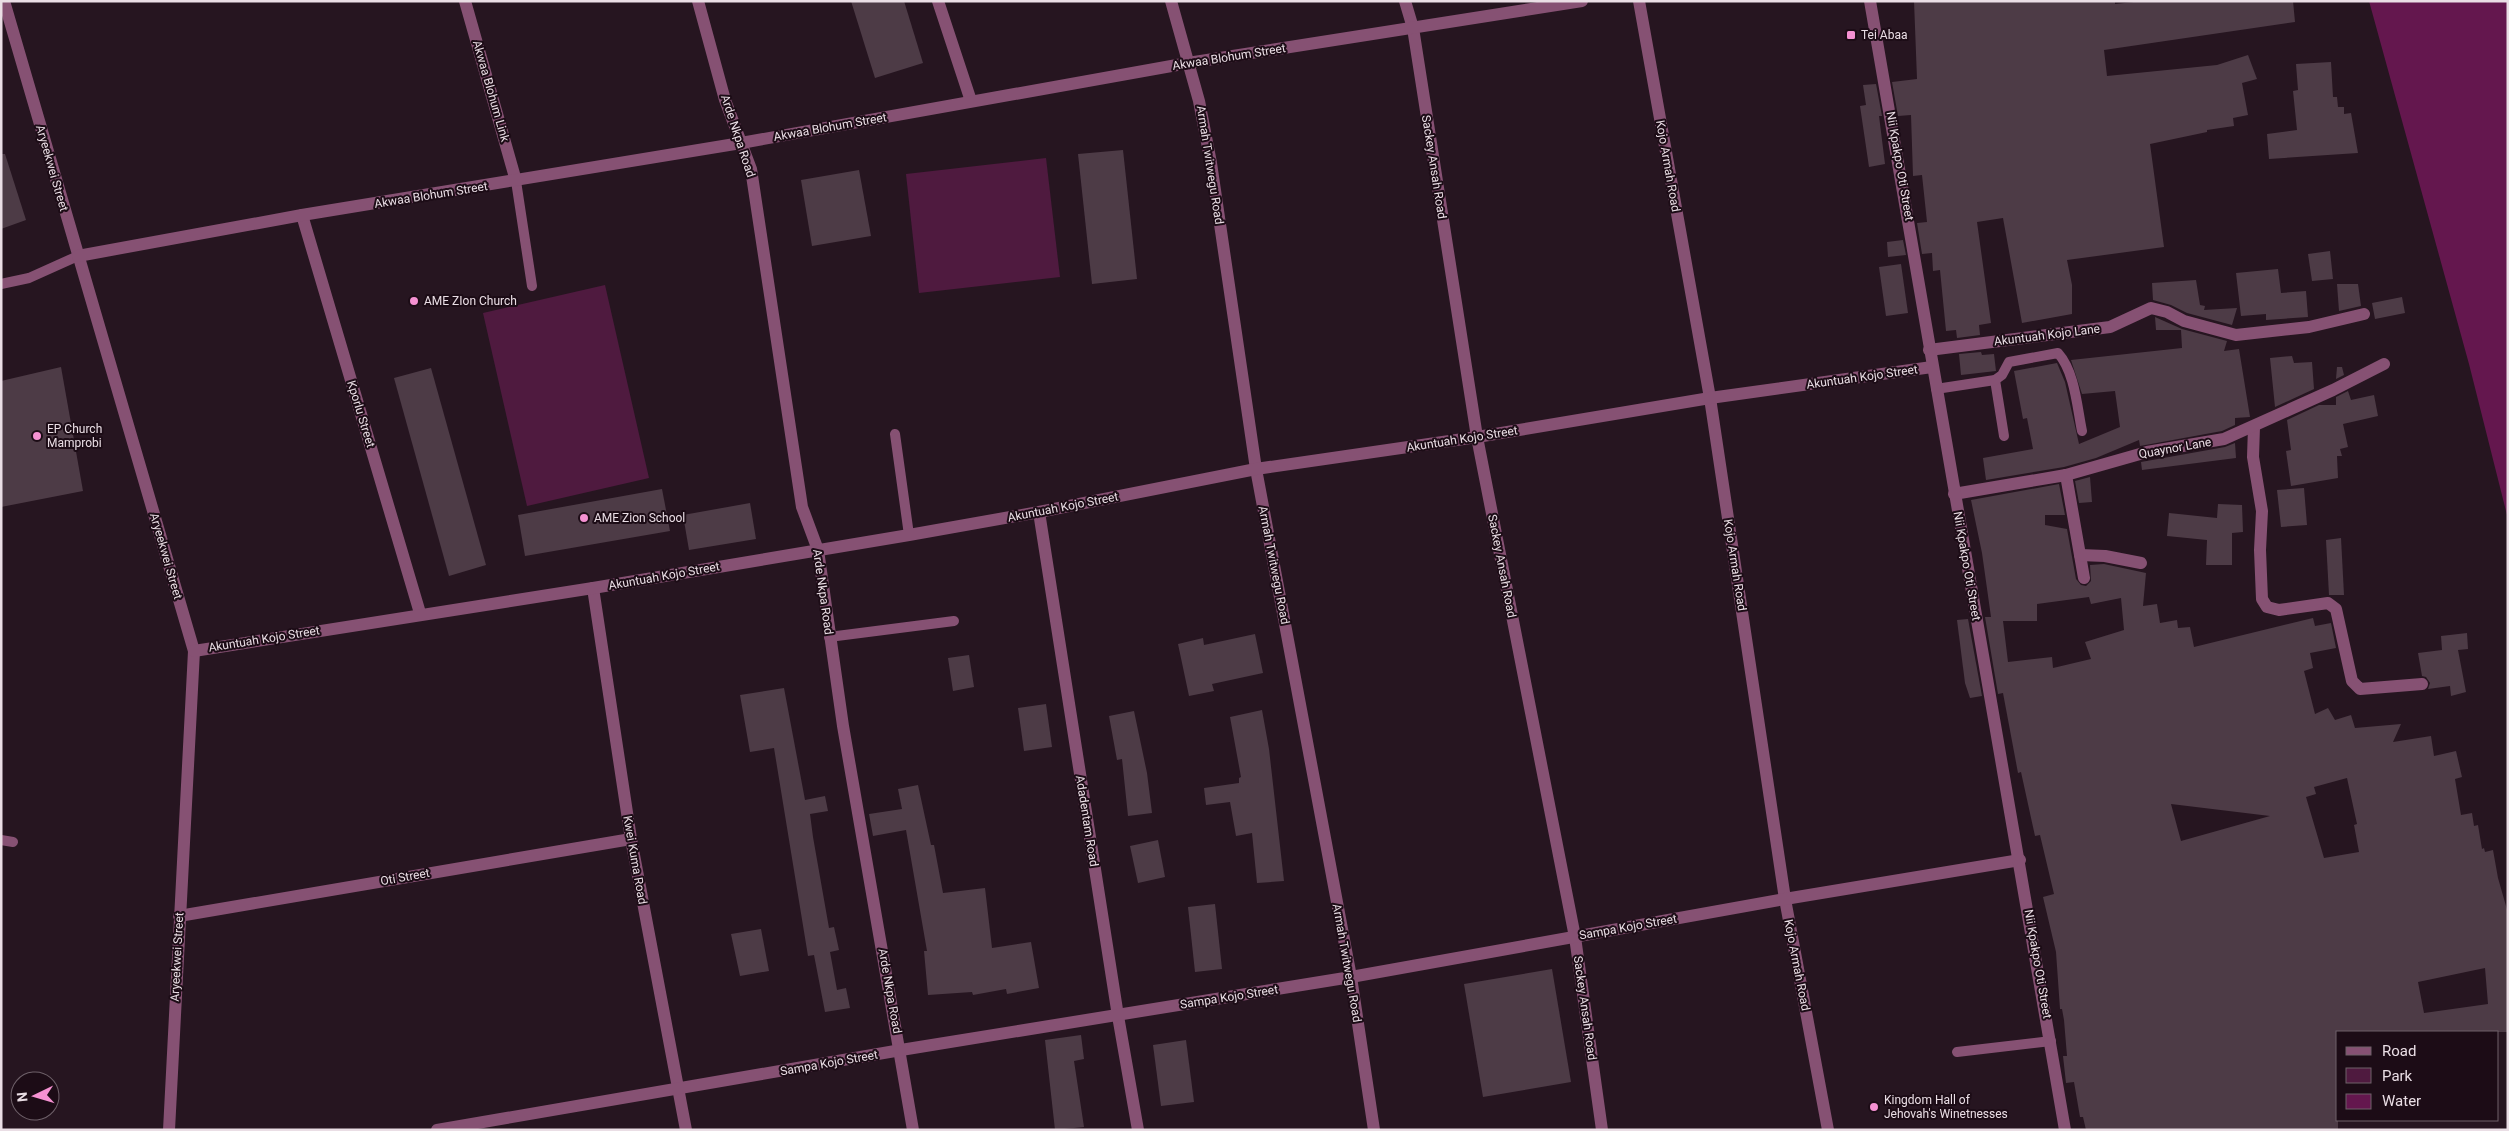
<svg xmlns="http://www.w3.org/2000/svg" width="2509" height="1131" font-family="Roboto,sans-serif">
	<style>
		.green { fill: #4f1a3f }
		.water { fill: #64174e }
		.building { fill: #4d3b46; fill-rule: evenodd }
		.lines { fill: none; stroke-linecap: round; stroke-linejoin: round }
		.service { stroke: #865173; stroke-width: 10 }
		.minor { stroke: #865173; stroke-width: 12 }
		.tertiary { stroke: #865173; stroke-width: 12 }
		.poi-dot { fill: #f591d2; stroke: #1c0c16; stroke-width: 2 }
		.labels { text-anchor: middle; stroke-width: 4; stroke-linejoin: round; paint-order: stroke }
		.poi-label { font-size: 12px; fill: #eadee5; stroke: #1c0c16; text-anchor: start }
		.street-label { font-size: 12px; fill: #eadee5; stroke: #1c0c16 }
	</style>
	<rect width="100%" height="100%" fill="#261520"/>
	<!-- green -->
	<g class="green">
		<polygon points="1046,158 1060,277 919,293 906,174"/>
		<polygon points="605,285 649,478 527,506 483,313"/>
	</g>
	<!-- water -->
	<polygon class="water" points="2369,1 2508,1 2508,519 2469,364"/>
	<!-- building -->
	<g class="building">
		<polygon points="851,1 904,1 923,63 875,78"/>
		<polygon points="1914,1 2115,1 2115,4 2143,1 2293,1 2295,22 2104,50 2107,76 2217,65 2248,55 2257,79 2242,83 2248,115 2233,118 2234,126 2207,130 2207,132 2150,144 2164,247 2067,260 2072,285 2072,314 2022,323 2003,218 1977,222 1991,323 1979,325 1980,335 1957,338 1956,330 1946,331 1940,270 1933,271 1932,253 1922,254 1917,223 1927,222 1922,175 1913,176 1911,115 1898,116 1892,82 1917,79"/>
		<polygon points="2331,62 2333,97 2337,97 2338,107 2344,107 2344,114 2351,113 2358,153 2269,159 2267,134 2297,130 2293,91 2298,90 2296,64"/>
		<polygon points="1876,84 1882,116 1879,116 1885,164 1869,167 1860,106 1866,105 1863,85"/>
		<polygon points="1123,150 1137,279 1092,284 1078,154"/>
		<polygon points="1,154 5,154 26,220 1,229"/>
		<polygon points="859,170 871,236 812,246 801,180"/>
		<polygon points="1903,240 1906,255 1888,257 1887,242"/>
		<polygon points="2330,251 2333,279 2312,281 2308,254"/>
		<polygon points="1901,264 1908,313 1886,316 1879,267"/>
		<polygon points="2278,269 2281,293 2306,291 2308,317 2266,320 2266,314 2241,316 2236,273"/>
		<polygon points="2196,280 2200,305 2205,306 2204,310 2237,308 2232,325 2187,313 2171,305 2153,300 2152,283"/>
		<polygon points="2337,284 2358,284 2361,306 2339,311"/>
		<polygon points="2402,297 2405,313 2375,319 2372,303"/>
		<polygon points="2155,317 2182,329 2227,341 2224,351 2239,349 2250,417 2235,418 2235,425 2222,431 2140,446 2139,440 2096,458 2064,467 1986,480 1983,458 2033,449 2027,418 2023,419 2014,371 2057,363 2065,382 2079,444 2120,427 2115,391 2082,394 2071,360 2182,348 2181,330 2156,330"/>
		<polygon points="1981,352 1982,355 1994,354 1996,371 1961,375 1959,354"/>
		<polygon points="2292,356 2294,363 2312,362 2314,389 2275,407 2270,358"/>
		<polygon points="61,367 83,491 1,507 1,381"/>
		<polygon points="2337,367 2342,367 2344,375 2336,379"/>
		<polygon points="431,368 486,565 449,576 394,378"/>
		<polygon points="2348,391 2351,400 2374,395 2378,416 2343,424 2348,447 2340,449 2342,456 2337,456 2338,478 2291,486 2286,451 2291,450 2287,420 2319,405 2336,405 2336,397"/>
		<polygon points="2235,443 2236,458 2142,470 2141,462 2225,447"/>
		<polygon points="2090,477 2092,502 2079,503 2075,481"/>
		<path d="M2059,484L2065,515H2045V525L2067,529L2076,579L2081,585L2086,586L2091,581L2090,565L2104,564L2146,573L2143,606L2157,604L2160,623L2177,620L2178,628L2190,627L2194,647L2313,618L2315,626L2331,623L2336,648L2310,653L2313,668L2304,671L2315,714L2328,708L2335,720L2351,715L2355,728L2401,724L2393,742L2431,736L2434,756L2456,751L2462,777L2455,779L2461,815L2472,813L2474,826L2478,825L2482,849L2484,848L2485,852L2493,850L2498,878L2508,913V1032H2338V1130H2086L2083,1117H2080L2074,1082L2066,1083L2063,1056H2067L2064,1020L2062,1009H2060L2056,952L2043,897L2054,894L2040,835L2035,836L2021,772L2018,773L2003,693L1998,694L1985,617H1991L1982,553L1971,500ZM2089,597L2091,604L2121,598L2124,630L2085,642L2091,659L2053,668L2052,657L2008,662L2003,621H2037V604ZM2347,778L2357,824L2354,825L2359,852L2324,858L2306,797L2316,794L2314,787ZM2171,804L2270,816L2181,841ZM2485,968L2488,1004L2424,1013L2418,982Z"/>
		<polygon points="2304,488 2307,525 2281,527 2277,490"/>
		<polygon points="662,489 670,531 525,556 518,515"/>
		<polygon points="750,503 756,539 689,550 683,515"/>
		<polygon points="2218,504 2242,505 2243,532 2232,533 2232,565 2206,565 2207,540 2167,536 2169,513 2217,518"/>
		<polygon points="2341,538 2344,595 2329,595 2326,540"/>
		<polygon points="1968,619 1982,696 1970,698 1965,683 1957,620"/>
		<polygon points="2467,633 2468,649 2458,650 2466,692 2451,696 2450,686 2428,689 2430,683 2426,677 2422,676 2418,653 2442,650 2441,636"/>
		<polygon points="1255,634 1263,673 1212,684 1214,691 1189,696 1178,644 1203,638 1204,645"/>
		<polygon points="969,655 974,687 953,691 948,658"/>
		<polygon points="784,688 805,800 825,796 828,811 810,814 813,837 829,928 834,927 839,950 830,952 837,990 846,988 850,1008 825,1012 814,955 808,956 774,748 750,752 740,695"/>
		<polygon points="1046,704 1052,747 1024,751 1018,708"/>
		<polygon points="1262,710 1269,749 1284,881 1257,883 1252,833 1236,836 1230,802 1206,805 1204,788 1239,783 1239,778 1241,777 1230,717"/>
		<polygon points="1134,711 1147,773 1152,813 1128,816 1122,759 1117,760 1109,716"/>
		<polygon points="918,785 931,845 934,845 943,893 985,888 992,948 1031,942 1039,988 1007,994 1006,989 973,995 972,992 928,995 924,951 927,951 906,830 873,836 869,814 902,809 898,789"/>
		<polygon points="1158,840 1165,877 1138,883 1130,846"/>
		<polygon points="1215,904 1222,969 1195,972 1188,907"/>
		<polygon points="761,929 769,971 740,976 731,934"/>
		<polygon points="1552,969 1571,1082 1483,1097 1464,984"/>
		<polygon points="1081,1035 1084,1059 1074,1061 1084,1127 1055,1130 1045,1040"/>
		<polygon points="1186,1040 1194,1102 1161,1106 1153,1045"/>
	</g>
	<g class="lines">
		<!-- service -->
		<g class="service">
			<polyline points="516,181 532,286"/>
			<polyline points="1,284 29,278 78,256"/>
			<polyline points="1995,380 2004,436"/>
			<path d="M1936,389L1995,380L2002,375L2009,362L2058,353C2075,372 2077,407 2082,431"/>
			<polyline points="895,434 909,535"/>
			<polyline points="829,637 954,621"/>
			<polyline points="1,840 13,842"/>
			<polyline points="1957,1052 2051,1041"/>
		</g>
		<!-- minor -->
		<g class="minor">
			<polyline points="4,1 194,651 169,1130"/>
			<polyline points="465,1 516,181"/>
			<polyline points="698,1 725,100 751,169 802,507 818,550 843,726 913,1130"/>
			<polyline points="938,1 971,101"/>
			<polyline points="1171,1 1199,101 1211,163 1256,469 1351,977 1374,1130"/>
			<polyline points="1405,1 1413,28 1477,437 1575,937 1602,1130"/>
			<polyline points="1639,1 1710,398 1785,899 1828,1130"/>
			<polyline points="302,215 420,613"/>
			<polyline points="78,256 302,215 741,143 1188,63 1582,1"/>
			<polyline points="1929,350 2110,327 2151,308 2167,312 2184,321 2236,335 2309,327 2364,314"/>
			<polyline points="2254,427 2253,457 2262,511 2260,550 2262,599 2267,607 2279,610 2328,603 2336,609 2352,681 2360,689 2422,684"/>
			<polyline points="2066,475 2084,578"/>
			<polyline points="1954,494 2066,475 2147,452 2224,439 2333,390 2384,364"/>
			<polyline points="1039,512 1118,1016 1138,1130"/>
			<polyline points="2080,555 2105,556 2141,563"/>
			<polyline points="593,588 631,839 686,1130"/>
			<polyline points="194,651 593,588 909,535 1039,512 1256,469 1477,437 1710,398 1932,367"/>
			<polyline points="179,916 631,839"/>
			<polyline points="437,1130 901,1050 1351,977 1785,899 2020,860"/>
		</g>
		<!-- tertiary -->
		<polyline class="tertiary" points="1870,1 2065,1130"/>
	</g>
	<!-- markers -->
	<g class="poi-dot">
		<rect x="1846" y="30" width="10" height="10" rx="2.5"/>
		<circle cx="414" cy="301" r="5"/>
		<circle cx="37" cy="436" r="5"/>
		<circle cx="584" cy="518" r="5"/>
		<circle cx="1874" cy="1107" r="5"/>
	</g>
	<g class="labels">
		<!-- poi labels -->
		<g class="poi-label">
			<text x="1861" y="39">Tei Abaa</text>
			<text x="424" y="305">AME ZIon Church</text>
			<text x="47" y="433">EP Church<tspan x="47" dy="14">Mamprobi</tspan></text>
			<text x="594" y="522">AME Zion School</text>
			<text x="1884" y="1104">Kingdom Hall of<tspan x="1884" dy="14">Jehovah's Winetnesses</tspan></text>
		</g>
		<!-- street labels -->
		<g class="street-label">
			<text transform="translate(1229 57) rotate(-9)" y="4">Akwaa Blohum Street</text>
			<text transform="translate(491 91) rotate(74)" y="4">Akwaa Blohum Link</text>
			<text transform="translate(830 127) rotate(-10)" y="4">Akwaa Blohum Street</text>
			<text transform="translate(738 136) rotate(72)" y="4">Arde Nkpa Road</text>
			<text transform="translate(1210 165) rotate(81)" y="4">Armah Twitwegu Road</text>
			<text transform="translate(1668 166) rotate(80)" y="4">Kojo Armah Road</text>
			<text transform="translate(1900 166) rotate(80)" y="4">Nii Kpakpo Oti Street</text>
			<text transform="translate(1434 167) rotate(81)" y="4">Sackey Ansah Road</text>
			<text transform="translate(52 168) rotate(74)" y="4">Aryeekwei Street</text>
			<text transform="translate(431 195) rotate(-9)" y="4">Akwaa Blohum Street</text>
			<text transform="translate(2047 335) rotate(-7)" y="4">Akuntuah Kojo Lane</text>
			<text transform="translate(1862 377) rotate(-8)" y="4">Akuntuah Kojo Street</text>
			<text transform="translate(361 414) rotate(73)" y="4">Kporlu Street</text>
			<text transform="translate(1462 439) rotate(-9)" y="4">Akuntuah Kojo Street</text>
			<text transform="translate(2175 448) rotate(-10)" y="4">Quaynor Lane</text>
			<text transform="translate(1063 507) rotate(-11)" y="4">Akuntuah Kojo Street</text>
			<text transform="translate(166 556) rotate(74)" y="4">Aryeekwei Street</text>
			<text transform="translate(1274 565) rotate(79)" y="4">Armah Twitwegu Road</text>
			<text transform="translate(1735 565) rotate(81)" y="4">Kojo Armah Road</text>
			<text transform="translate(1502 566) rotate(79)" y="4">Sackey Ansah Road</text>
			<text transform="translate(1967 566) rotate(80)" y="4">Nii Kpakpo Oti Street</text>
			<text transform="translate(664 576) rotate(-10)" y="4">Akuntuah Kojo Street</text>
			<text transform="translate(823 592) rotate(82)" y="4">Arde Nkpa Road</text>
			<text transform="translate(264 639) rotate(-9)" y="4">Akuntuah Kojo Street</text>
			<text transform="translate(1087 821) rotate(81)" y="4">Adadentam Road</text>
			<text transform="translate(635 860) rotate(80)" y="4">Kwei Kuma Road</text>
			<text transform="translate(405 877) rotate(-10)" y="4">Oti Street</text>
			<text transform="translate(1628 927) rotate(-10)" y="4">Sampa Kojo Street</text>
			<text transform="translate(177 957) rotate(-87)" y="4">Aryeekwei Street</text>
			<text transform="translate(1347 963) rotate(80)" y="4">Armah Twitwegu Road</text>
			<text transform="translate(2038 964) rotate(80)" y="4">Nii Kpakpo Oti Street</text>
			<text transform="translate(1797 965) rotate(79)" y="4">Kojo Armah Road</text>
			<text transform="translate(890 991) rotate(80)" y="4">Arde Nkpa Road</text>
			<text transform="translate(1229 997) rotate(-9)" y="4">Sampa Kojo Street</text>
			<text transform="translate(1585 1008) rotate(82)" y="4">Sackey Ansah Road</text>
			<text transform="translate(829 1063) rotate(-10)" y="4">Sampa Kojo Street</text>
		</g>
	</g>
	<!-- border -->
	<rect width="2509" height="1131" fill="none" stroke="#eadee5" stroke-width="5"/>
	<!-- legend -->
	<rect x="2336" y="1031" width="162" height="90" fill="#1c0c16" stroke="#6e6069"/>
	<rect x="2346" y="1047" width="25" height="8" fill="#865173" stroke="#6e6069"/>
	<text x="2382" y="1056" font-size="15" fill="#eadee5">Road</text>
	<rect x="2346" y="1068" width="25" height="15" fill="#4f1a3f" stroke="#6e6069"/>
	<text x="2382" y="1081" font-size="15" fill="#eadee5">Park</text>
	<rect x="2346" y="1094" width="25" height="15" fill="#64174e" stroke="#6e6069"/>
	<text x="2382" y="1106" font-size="15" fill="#eadee5">Water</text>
	<!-- north arrow -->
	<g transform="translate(35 1096) rotate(265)"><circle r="24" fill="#1c0c16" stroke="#6e6069"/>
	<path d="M0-4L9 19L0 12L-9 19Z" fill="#f591d2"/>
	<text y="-8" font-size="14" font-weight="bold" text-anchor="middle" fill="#eadee5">N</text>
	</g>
</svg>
